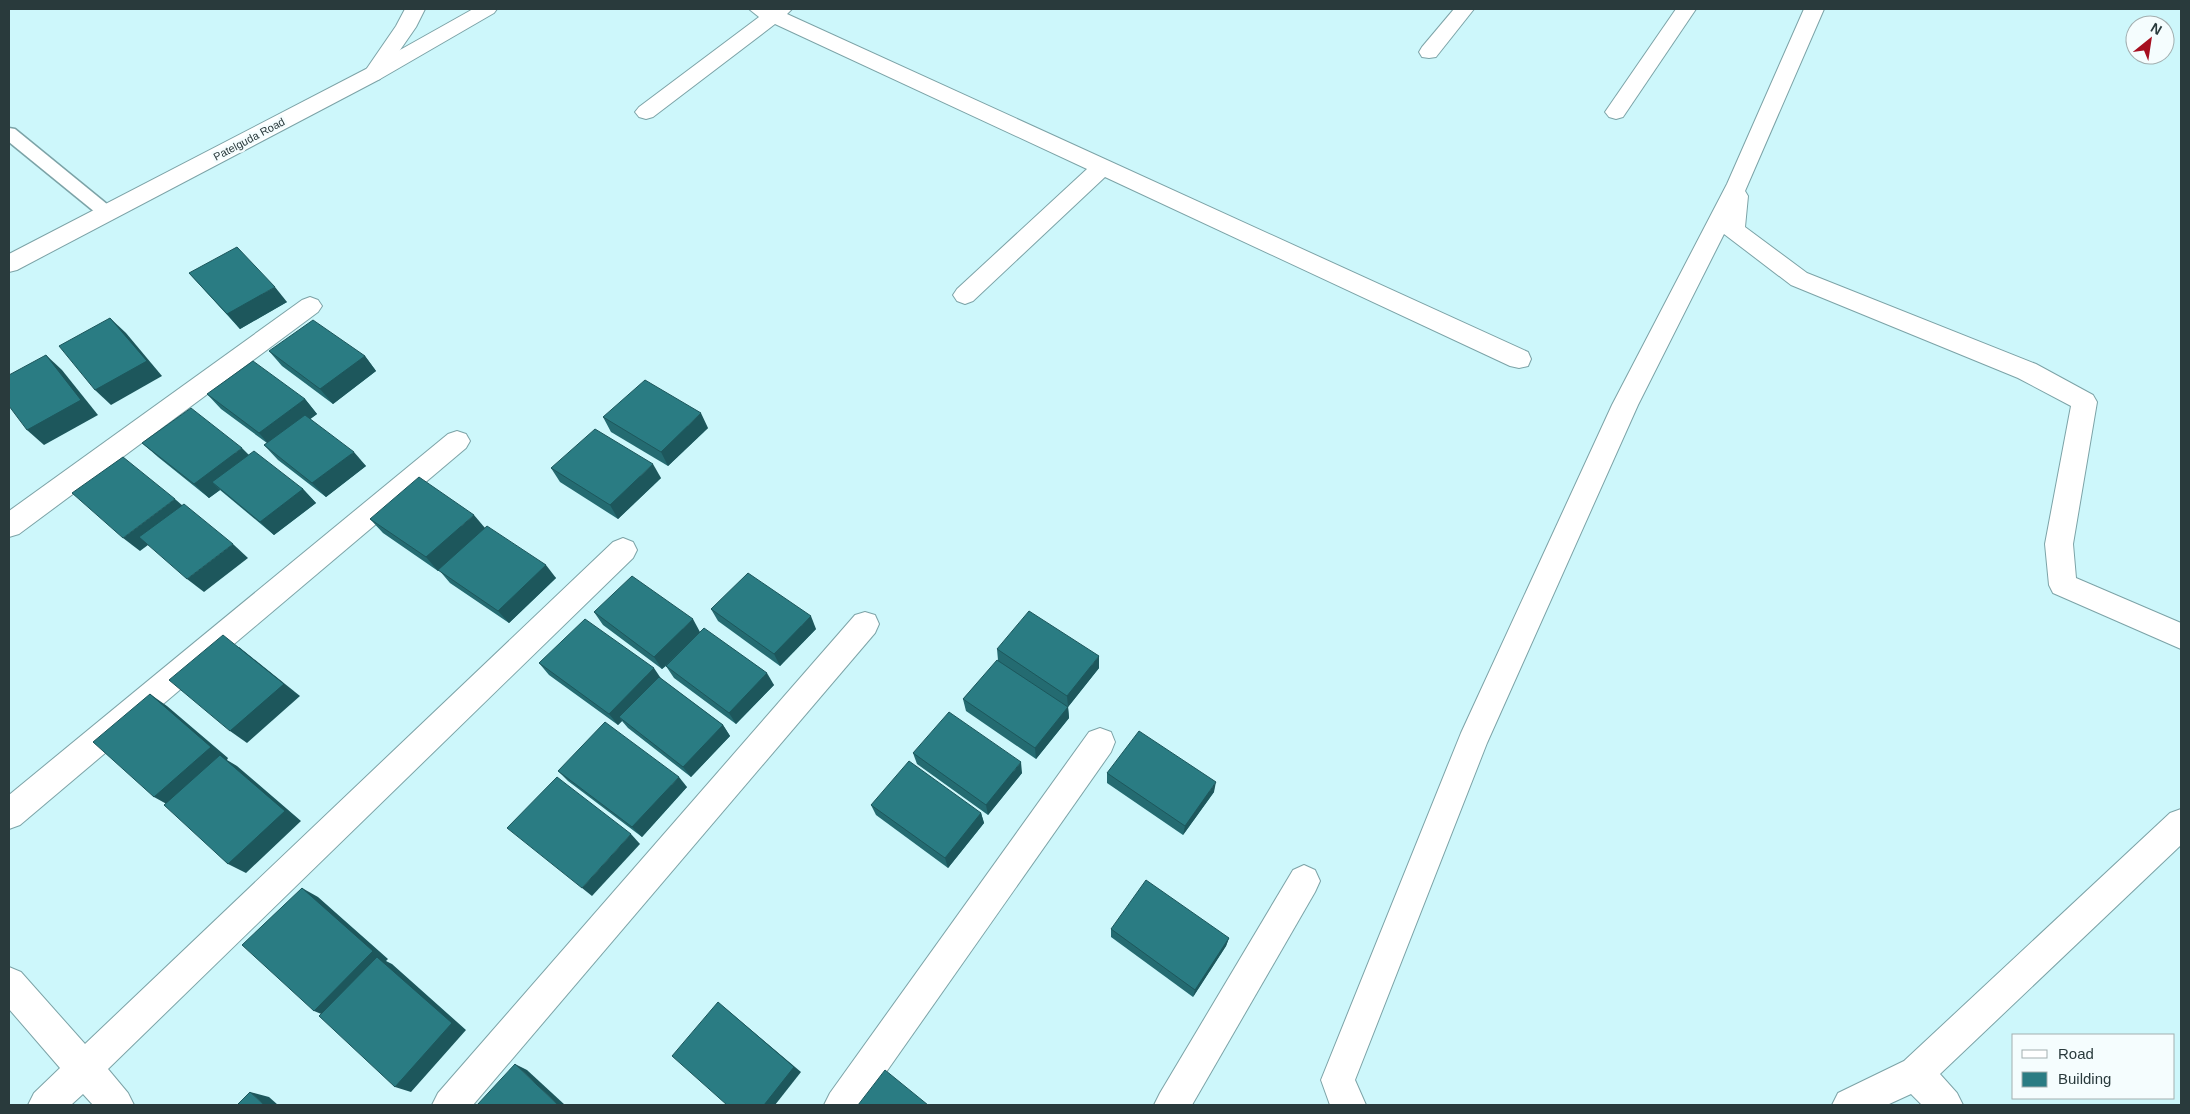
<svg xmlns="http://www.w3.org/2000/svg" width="2190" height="1114" font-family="Helvetica,sans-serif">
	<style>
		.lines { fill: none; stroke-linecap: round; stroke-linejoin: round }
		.service-casing { stroke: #7ca3a7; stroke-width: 3 }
		.minor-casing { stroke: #7ca3a7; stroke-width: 2 }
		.tertiary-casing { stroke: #7ca3a7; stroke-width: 2 }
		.service { fill: #fff; fill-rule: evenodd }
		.minor { fill: #fff; fill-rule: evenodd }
		.tertiary { fill: #fff; fill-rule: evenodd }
		.wall { fill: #246b71 }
		.shaded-wall { fill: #1d575c }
		.building { fill: #2a7c83; stroke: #1d575c }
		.labels { text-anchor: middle; stroke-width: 5; stroke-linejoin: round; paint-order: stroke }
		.far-street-label { font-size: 11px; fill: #293a3c; stroke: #f5fdfe }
	</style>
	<rect width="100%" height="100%" fill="#cdf7fb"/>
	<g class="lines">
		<defs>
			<polygon id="service" points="9,128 15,129 113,209 116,213 113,217 107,219 101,217 9,142"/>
			<g id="minor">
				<polygon points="405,9 425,9 416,27 380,79 373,81 366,79 363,74 396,26"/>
				<polygon points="749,9 792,9 787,14 1528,352 1531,359 1528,366 1519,368 1510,366 1105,177 973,301 965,304 957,301 953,295 957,289 1087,169 775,24 653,117 646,119 639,117 635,112 639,107 759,17"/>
				<polygon points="1454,9 1474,9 1436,57 1429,58 1422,57 1419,52 1422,47"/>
				<polygon points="1676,9 1696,9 1623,117 1616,119 1609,117 1605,112"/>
				<polygon points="1804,9 1824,9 1745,191 1748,196 1745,227 1807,273 2036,364 2093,395 2097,402 2073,544 2076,578 2181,623 2181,649 2053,593 2049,585 2045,544 2071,406 2018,378 1791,285 1724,234 1638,405 1487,743 1355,1080 1366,1105 1330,1105 1321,1080 1461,733 1612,405 1727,184"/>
				<polygon points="310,297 318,300 322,306 318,312 19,534 9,537 9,511 302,300"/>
				<polygon points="457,431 466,434 470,441 466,448 20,825 9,829 9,795 448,434"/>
				<polygon points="623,538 633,542 637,550 633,558 108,1069 128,1093 134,1105 93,1105 83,1094 71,1105 28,1105 34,1093 60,1068 9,1009 9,967 21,972 85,1044 613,542"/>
				<polygon points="865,612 875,615 879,624 875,633 473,1105 432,1105 438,1093 855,615"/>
				<polygon points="1100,728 1111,732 1115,742 1111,752 863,1105 824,1105 830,1093 1089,732"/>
				<polygon points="2181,809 2181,845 1940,1074 1957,1093 1963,1105 1922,1105 1911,1094 1887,1105 1832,1105 1838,1093 1904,1061 2170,813"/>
				<polygon points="1304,865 1315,870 1320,881 1315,892 1192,1105 1154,1105 1160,1093 1293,870"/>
			</g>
			<polygon id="tertiary" points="473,9 497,9 494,13 380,79 17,270 9,272 9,254 366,69"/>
		</defs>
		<!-- service casing -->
		<use href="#service" class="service-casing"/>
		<!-- minor casing -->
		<use href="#minor" class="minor-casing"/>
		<!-- tertiary casing -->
		<use href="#tertiary" class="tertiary-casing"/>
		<!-- service -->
		<use href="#service" class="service"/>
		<!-- minor -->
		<use href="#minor" class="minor"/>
		<!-- tertiary -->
		<use href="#tertiary" class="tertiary"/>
	</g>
	<!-- wall -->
	<g class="wall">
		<polygon points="189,273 287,302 240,329"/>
		<polygon points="269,351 365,356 376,371 333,404 282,366"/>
		<polygon points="207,394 305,399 317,414 310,419 366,466 326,497 278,460 264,445 267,443 221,409"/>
		<polygon points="603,417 708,428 668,466 611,432"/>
		<polygon points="142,443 249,455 303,489 316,503 274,535 220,490 209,498 158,457"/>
		<polygon points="551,468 661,478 618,519 560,482"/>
		<polygon points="370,519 485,528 556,578 509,623 450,583 439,570 438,571 383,533"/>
		<polygon points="711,609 816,629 780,666 718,621"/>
		<polygon points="594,612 700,632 774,685 736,724 674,678 666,666 662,669 603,625"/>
		<polygon points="997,649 1099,668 1068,707 1069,718 1036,759 966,711 963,699 998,660"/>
		<polygon points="539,663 660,678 723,725 730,736 691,777 628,728 622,721 618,725 549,675"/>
		<polygon points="913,753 1022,773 988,815 917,764"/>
		<polygon points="558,771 687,787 642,837 568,781"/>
		<polygon points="1107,773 1214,792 1183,835 1107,783"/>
		<polygon points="871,805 981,813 984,823 948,868 876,815"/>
		<polygon points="1111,929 1229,938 1226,946 1193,997 1111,937"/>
	</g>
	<!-- shaded-wall -->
	<g class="shaded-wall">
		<polygon points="275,287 287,302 240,329 227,314"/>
		<polygon points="110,318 126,333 162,376 111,405 95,390"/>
		<polygon points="46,355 62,370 98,415 44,445 27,430"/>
		<polygon points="365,356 376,371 333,404 320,389"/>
		<polygon points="305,399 317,414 272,448 259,433"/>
		<polygon points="701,413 708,428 668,466 661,452"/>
		<polygon points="242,448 256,462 212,482 220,490 209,498 194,484"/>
		<polygon points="354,452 366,466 326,497 312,483"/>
		<polygon points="653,464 661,478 618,519 610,505"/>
		<polygon points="303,489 316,503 274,535 260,522"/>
		<polygon points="175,499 191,513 140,551 123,538"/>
		<polygon points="474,515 485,528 438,571 426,557"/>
		<polygon points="233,544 248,558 204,592 187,579"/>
		<polygon points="546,565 556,578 509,623 498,611"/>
		<polygon points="811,616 816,629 780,666 774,654"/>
		<polygon points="693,619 700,632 662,669 654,657"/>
		<polygon points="239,647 300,696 247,743 230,731"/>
		<polygon points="1099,656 1099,668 1068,707 1067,696"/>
		<polygon points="654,668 662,680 619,717 622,721 618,725 609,714"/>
		<polygon points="767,673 774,685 736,724 729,713"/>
		<polygon points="150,694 167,706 228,758 227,760 237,766 301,821 246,873 228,864 172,807 154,797"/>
		<polygon points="1068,707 1069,718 1036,759 1035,748"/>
		<polygon points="723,725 730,736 691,777 683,767"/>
		<polygon points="1021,762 1022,773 988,815 986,805"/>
		<polygon points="679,777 687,787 642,837 632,827"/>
		<polygon points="1216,782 1214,792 1183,835 1185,826"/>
		<polygon points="981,813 984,823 948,868 945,858"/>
		<polygon points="631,834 640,844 592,896 582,888"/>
		<polygon points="302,888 318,897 388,959 386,961 392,964 466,1030 411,1092 395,1087 331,1018 314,1011"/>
		<polygon points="1229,938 1226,946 1193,997 1195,990"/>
		<polygon points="726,1009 801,1072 775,1105 764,1105"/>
		<polygon points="515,1064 527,1070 565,1105 558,1105"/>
		<polygon points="250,1092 269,1097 278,1105 264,1105"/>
	</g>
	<!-- building -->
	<g class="building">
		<polygon points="237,247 275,287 227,314 189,273"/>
		<polygon points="110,318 147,361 95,390 59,346"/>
		<polygon points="313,320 365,356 320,389 269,351"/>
		<polygon points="46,355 81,400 27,430 9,406 9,375"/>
		<polygon points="253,361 305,399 259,433 207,394"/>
		<polygon points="645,380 701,413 661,452 603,417"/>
		<polygon points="191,408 242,448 194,484 142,443"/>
		<polygon points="305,415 354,452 312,483 264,445"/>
		<polygon points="595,429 653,464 610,505 551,468"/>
		<polygon points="254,451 303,489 260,522 212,482"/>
		<polygon points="123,457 175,499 123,538 72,493"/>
		<polygon points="419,477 474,515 426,557 370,519"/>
		<polygon points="184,504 233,544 187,579 139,537"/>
		<polygon points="487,526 546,565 498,611 438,570"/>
		<polygon points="748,573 811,616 774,654 711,609"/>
		<polygon points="632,576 693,619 654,657 594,612"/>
		<polygon points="1029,611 1099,656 1067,696 997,649"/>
		<polygon points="585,619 654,668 609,714 539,663"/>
		<polygon points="704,628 767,673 729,713 666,666"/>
		<polygon points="223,635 284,684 230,731 169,680"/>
		<polygon points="997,660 1068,707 1035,748 963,699"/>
		<polygon points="659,677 723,725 683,767 619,717"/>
		<polygon points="150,694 211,747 154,797 93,742"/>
		<polygon points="949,712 1021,762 986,805 913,753"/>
		<polygon points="605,722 679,777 632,827 558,771"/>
		<polygon points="1139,731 1216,782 1185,826 1107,773"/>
		<polygon points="220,755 285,811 228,864 164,805"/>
		<polygon points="909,761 981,813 945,858 871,805"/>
		<polygon points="557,777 631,834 582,888 507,828"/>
		<polygon points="1146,880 1229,938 1195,990 1111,929"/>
		<polygon points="302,888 373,951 314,1011 242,945"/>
		<polygon points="377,957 452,1023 395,1087 319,1016"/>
		<polygon points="718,1002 794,1067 764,1105 727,1105 672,1056"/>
		<polygon points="515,1064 558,1105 477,1105"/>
		<polygon points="885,1070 928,1105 858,1105"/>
		<polygon points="250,1092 264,1105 237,1105"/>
	</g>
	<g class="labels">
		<!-- far-street labels -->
		<g class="far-street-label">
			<text transform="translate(249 139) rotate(-28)" y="4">Patelguda Road</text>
		</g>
	</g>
	<!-- border -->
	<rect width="2190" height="1114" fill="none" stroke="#293a3c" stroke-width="20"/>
	<!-- legend -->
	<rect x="2012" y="1034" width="162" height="65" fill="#f5fdfe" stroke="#a3afb0"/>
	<rect x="2022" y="1050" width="25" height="8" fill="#ffffff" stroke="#a3afb0"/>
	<text x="2058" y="1059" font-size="15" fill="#293a3c">Road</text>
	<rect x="2022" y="1072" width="25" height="15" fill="#2a7c83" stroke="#a3afb0"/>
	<text x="2058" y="1084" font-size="15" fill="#293a3c">Building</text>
	<!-- north arrow -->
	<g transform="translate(2150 40) rotate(30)"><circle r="24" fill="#f5fdfe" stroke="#a3afb0"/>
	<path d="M0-4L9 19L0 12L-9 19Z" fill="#a60f20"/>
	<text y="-8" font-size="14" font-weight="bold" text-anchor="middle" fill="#293a3c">N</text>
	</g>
</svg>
